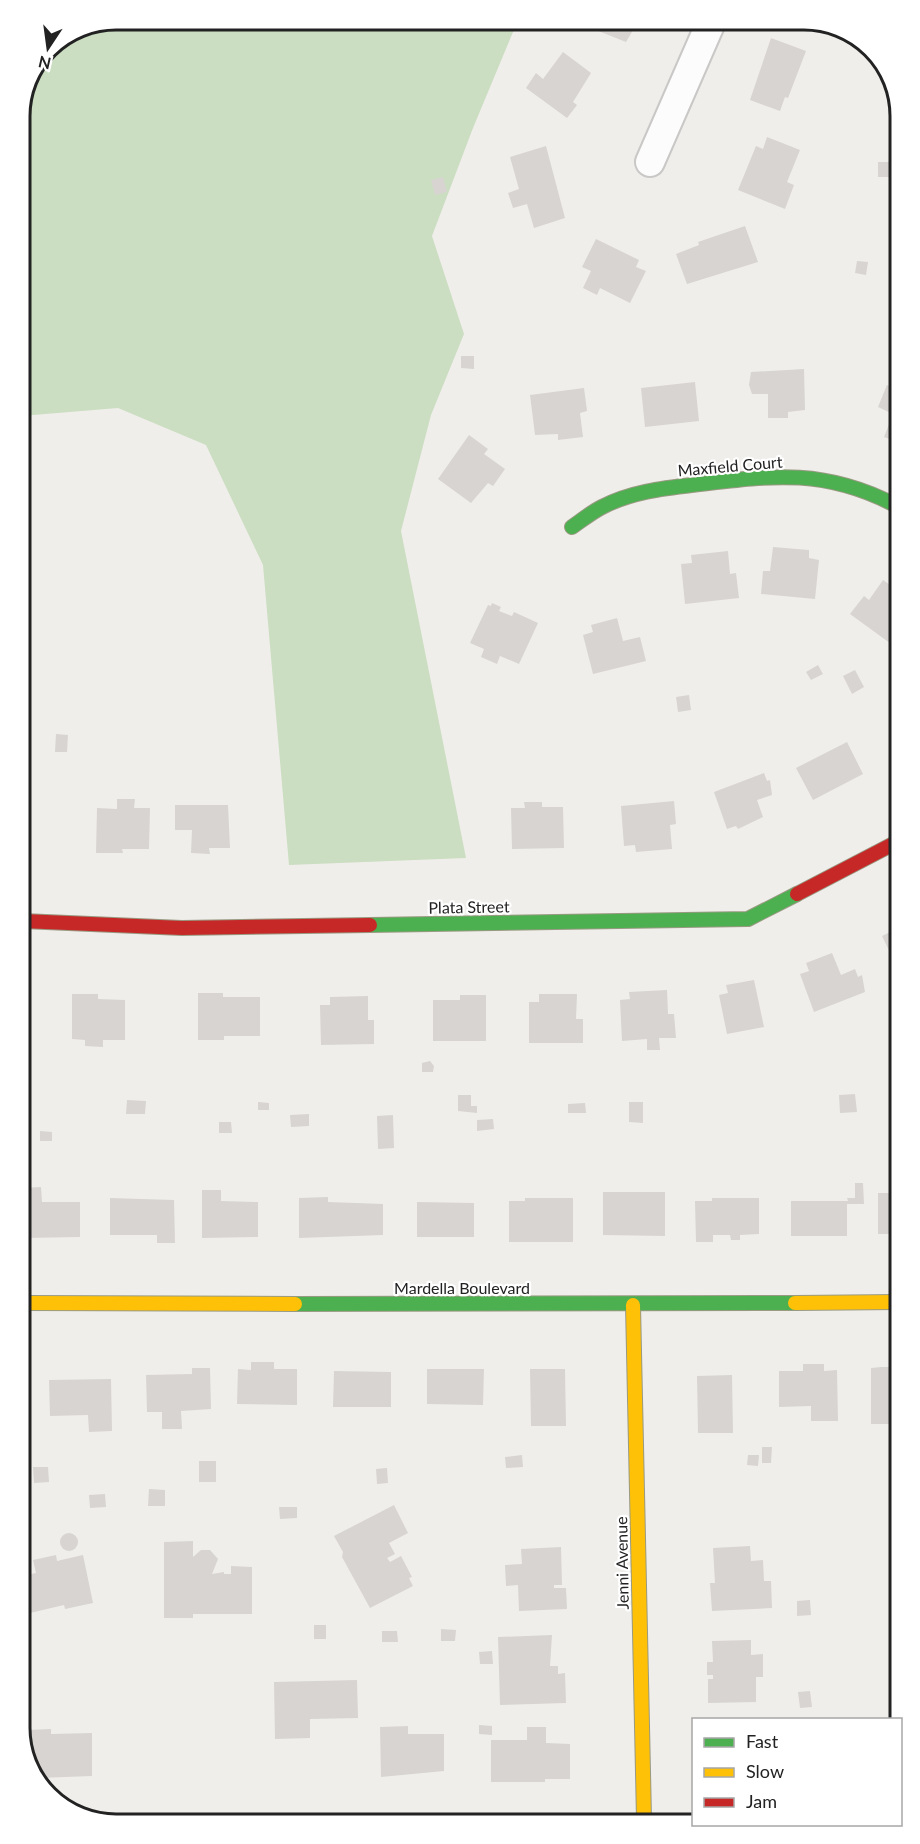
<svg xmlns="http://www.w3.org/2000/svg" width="920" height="1844" font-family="Lato,sans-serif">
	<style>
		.forest { fill: #cbdec1 }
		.building { fill: #d7d4d2 }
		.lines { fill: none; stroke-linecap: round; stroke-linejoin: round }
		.street-casing { stroke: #c9c8c7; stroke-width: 32 }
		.fast-casing { stroke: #999a82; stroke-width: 16 }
		.slow-casing { stroke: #999a82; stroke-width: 16 }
		.jam-casing { stroke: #999a82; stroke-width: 16 }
		.street { stroke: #fdfcfc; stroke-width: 28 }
		.fast { stroke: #4caf50; stroke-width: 14 }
		.slow { stroke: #ffc107; stroke-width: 14 }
		.jam { stroke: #c62828; stroke-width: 14 }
		.labels { text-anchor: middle; stroke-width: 4.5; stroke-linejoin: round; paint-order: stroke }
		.street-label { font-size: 16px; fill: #222; stroke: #fff }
		.rim { fill: none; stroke: #222; stroke-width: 3 }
	</style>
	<rect width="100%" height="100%" fill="#f0eeeb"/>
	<!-- forest -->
	<polygon class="forest" points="116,20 518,20 473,128 432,236 464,334 431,415 401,531 466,858 289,865 263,565 206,445 118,408 21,416 20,110 48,48"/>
	<!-- building -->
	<g class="building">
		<polygon points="501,20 510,22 506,31 498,26"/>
		<polygon points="601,20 639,20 626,42 596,30"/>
		<polygon points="787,20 811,20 822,24 818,32"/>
		<polygon points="771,38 806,51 788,98 785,97 780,111 750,100"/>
		<polygon points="563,52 591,73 573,102 577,105 567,118 526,88 536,73 543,79"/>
		<polygon points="874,54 881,63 880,66 870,62"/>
		<polygon points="767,137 800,150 787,182 794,185 785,209 738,190 756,146 763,149"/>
		<polygon points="546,146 565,218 534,228 527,204 513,208 508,193 519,189 510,157"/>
		<rect x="878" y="162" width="13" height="15"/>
		<polygon points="443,177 447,192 435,195 431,180"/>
		<polygon points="745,226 758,262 687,284 676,254 699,245 698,242"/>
		<polygon points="596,239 639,260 636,267 646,271 630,303 600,288 597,295 583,288 591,271 582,267"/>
		<polygon points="857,261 868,262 866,275 855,273"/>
		<polygon points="461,356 474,356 474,369 461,368"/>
		<polygon points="804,369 805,410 788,412 788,418 768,418 768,394 752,394 749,385 751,372"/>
		<polygon points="695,382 699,421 645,427 641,388"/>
		<polygon points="887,385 895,388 895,441 884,437 893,414 878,407"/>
		<polygon points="584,388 587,411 580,413 583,437 558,440 558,434 535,435 530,395"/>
		<polygon points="469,435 488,449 484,454 505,469 493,486 488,483 471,503 438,479"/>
		<polygon points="773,547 809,550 809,558 819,560 815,599 761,594 763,571 770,571"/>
		<polygon points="728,551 730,574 736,573 739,598 685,604 681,564 692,563 691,555"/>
		<polygon points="883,580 896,589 894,646 850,614 864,596 869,600"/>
		<polygon points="492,603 501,607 499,611 512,616 514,612 538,623 519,664 500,656 497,664 481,657 484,649 470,643 488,605 491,606"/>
		<polygon points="617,618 623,641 640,637 646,661 593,674 583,635 593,632 591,625"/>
		<polygon points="818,665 823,674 811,680 806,672"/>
		<polygon points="855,670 864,687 852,694 843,676"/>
		<polygon points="689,695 691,710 678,712 676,697"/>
		<polygon points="56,734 68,735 67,752 55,752"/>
		<polygon points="847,742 863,774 813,800 796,768"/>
		<polygon points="764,773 767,781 770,780 772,795 757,800 763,817 738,829 736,826 727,829 714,792"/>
		<polygon points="117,799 135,799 134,808 150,808 149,849 122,849 123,853 96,853 97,808 117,809"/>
		<polygon points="23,801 31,801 28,843 23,842"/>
		<polygon points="674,801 676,824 670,825 672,849 636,852 635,845 624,846 621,806"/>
		<polygon points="524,802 542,802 542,807 563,807 564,848 512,849 511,808 525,808"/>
		<polygon points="175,805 228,805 230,848 209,848 210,854 191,853 192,830 175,830"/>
		<polygon points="897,920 897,967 882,936 892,931 889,924"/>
		<polygon points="832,953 841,975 855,969 858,977 862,975 865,992 814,1012 800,974 809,971 806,963"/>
		<polygon points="754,980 764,1027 727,1034 719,995 728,993 726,985"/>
		<polygon points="667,990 668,1014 674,1014 676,1038 659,1038 660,1050 647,1050 647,1039 622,1041 620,1000 630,999 629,992"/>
		<polygon points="198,993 223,993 223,997 260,997 260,1036 224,1036 224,1040 198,1040"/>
		<polygon points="72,994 98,994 98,999 125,1000 125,1040 103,1040 103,1047 85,1046 85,1040 72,1039"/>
		<polygon points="539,994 577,994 576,1019 583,1019 583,1043 529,1043 529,1002 539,1002"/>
		<polygon points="460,995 486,995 486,1041 433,1041 433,1000 460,1000"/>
		<polygon points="368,996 368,1020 374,1020 374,1044 321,1045 320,1005 330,1005 330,997"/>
		<polygon points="430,1061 434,1066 433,1072 422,1072 422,1063"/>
		<polygon points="855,1094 857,1112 840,1113 839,1095"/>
		<polygon points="458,1095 471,1095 471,1106 477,1106 477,1113 458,1111"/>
		<polygon points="127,1100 146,1101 145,1114 126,1114"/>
		<polygon points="258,1102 269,1103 269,1110 258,1110"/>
		<polygon points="629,1102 643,1102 643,1123 629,1122"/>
		<polygon points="585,1103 586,1113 568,1113 568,1104"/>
		<polygon points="309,1114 309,1126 291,1127 290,1115"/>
		<polygon points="393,1115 394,1148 378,1149 377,1116"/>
		<polygon points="493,1119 494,1129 477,1131 477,1120"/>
		<polygon points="219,1122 231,1122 232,1133 219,1133"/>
		<polygon points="40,1131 52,1132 52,1141 40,1141"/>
		<polygon points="855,1183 863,1183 864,1204 847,1204 847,1236 791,1236 791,1201 848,1201 847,1198 855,1198"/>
		<polygon points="41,1187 42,1202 80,1202 80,1237 24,1238 24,1188"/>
		<polygon points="202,1190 221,1190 221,1201 258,1202 258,1237 202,1238"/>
		<polygon points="895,1190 898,1190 898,1226 895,1226 895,1234 878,1234 878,1193 895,1193"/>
		<polygon points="603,1192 665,1192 665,1236 603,1235"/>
		<polygon points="328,1197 328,1202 383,1204 383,1235 299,1238 299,1198"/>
		<polygon points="110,1198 174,1200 175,1243 157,1243 157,1235 110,1235"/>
		<polygon points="525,1198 573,1198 573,1242 509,1242 509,1201 525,1201"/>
		<polygon points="712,1198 759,1198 759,1234 740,1235 740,1240 731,1240 730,1235 713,1235 713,1242 696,1242 695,1201 712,1201"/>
		<polygon points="417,1202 474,1203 474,1237 417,1237"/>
		<polygon points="251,1362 274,1362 274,1369 297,1369 297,1405 237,1404 238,1369 251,1370"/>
		<polygon points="803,1364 824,1364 824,1371 837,1370 838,1421 811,1421 811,1406 779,1407 779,1371 803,1371"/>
		<polygon points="881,1367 899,1367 899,1424 871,1424 871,1368"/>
		<polygon points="192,1368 210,1368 211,1409 181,1411 182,1429 162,1429 162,1412 147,1412 146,1375 192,1374"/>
		<polygon points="427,1369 484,1369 483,1405 427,1404"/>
		<polygon points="530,1369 565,1369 566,1426 531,1426"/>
		<polygon points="334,1371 391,1372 391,1407 333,1407"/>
		<polygon points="732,1375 733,1433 698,1433 697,1376"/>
		<polygon points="111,1379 112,1431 89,1432 88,1415 50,1416 49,1380"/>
		<polygon points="762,1447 772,1447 771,1463 762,1463"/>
		<polygon points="522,1455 523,1467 506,1468 505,1457"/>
		<polygon points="748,1455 759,1455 758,1466 747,1465"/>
		<rect x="199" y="1461" width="17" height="21"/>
		<polygon points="33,1467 48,1467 49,1482 34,1483"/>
		<polygon points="387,1468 388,1483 377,1484 376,1469"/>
		<polygon points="149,1489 165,1490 165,1506 148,1506"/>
		<polygon points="105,1494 106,1507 90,1508 89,1495"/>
		<polygon points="394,1505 408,1533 389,1543 395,1554 387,1558 390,1562 401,1556 412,1577 409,1578 413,1586 370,1608 342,1557 343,1552 334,1536"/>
		<polygon points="279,1507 297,1507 297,1518 280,1519"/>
		<circle cx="69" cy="1542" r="9"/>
		<polygon points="193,1541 193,1557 201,1550 210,1550 218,1559 212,1574 224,1572 224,1574 231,1574 231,1566 252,1567 252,1614 193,1614 193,1618 164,1618 164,1542"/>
		<polygon points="750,1546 751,1561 763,1560 764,1581 771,1581 772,1608 712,1611 710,1583 715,1583 713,1548"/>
		<polygon points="561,1547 562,1585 554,1585 554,1588 566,1588 567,1609 519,1611 518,1585 506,1586 505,1565 522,1564 521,1549"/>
		<polygon points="56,1555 57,1561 83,1555 93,1603 65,1609 64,1605 30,1613 26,1575 36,1573 33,1560"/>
		<polygon points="810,1600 811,1615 797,1616 797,1601"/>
		<rect x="314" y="1625" width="12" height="14"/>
		<polygon points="441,1629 456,1630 455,1641 441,1641"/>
		<polygon points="382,1631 397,1631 398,1642 382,1642"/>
		<polygon points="552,1635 550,1666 558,1666 558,1674 565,1673 566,1703 500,1705 498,1637"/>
		<polygon points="751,1640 751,1655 763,1654 763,1677 756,1677 756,1702 708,1703 708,1679 713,1679 713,1675 707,1675 707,1662 713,1662 712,1641"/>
		<polygon points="492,1651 493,1664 480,1664 479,1652"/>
		<polygon points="357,1680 358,1718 310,1719 310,1738 275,1739 274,1682"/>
		<polygon points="810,1691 812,1707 800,1708 798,1692"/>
		<polygon points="479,1725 492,1726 492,1735 479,1734"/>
		<polygon points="408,1726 408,1734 444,1734 444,1771 381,1777 380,1727"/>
		<polygon points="527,1727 546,1727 546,1743 570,1744 570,1779 545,1779 545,1782 491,1782 491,1740 527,1740"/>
		<polygon points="51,1729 51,1734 92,1733 92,1776 38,1778 27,1765 27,1730"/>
	</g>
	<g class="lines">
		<defs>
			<polyline id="street" points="650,162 712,20"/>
			<g id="fast">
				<path d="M572,527C582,520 592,512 602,507C633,491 666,488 700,484C774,475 826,469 895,505"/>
				<polyline points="370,925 748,919 797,894"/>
				<polyline points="295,1304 795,1303"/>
			</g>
			<g id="slow">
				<polyline points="25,1303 295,1304"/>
				<polyline points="795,1303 899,1302"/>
				<polyline points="633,1305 644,1819"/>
			</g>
			<g id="jam">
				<polyline points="797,894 897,842"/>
				<polyline points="23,921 182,928 370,925"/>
			</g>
		</defs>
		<!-- street casing -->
		<use href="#street" class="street-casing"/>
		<!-- fast casing -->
		<use href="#fast" class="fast-casing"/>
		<!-- slow casing -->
		<use href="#slow" class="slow-casing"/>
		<!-- jam casing -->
		<use href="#jam" class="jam-casing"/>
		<!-- street -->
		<use href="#street" class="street"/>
		<!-- fast -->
		<use href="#fast" class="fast"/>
		<!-- slow -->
		<use href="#slow" class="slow"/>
		<!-- jam -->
		<use href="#jam" class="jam"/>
	</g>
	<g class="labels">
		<!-- street labels -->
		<g class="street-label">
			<text transform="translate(730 466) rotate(-5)" y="6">Maxfield Court</text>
			<text transform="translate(469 907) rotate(-1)" y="6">Plata Street</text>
			<text x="462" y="1294">Mardella Boulevard</text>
			<text transform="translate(622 1563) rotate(-91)" y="6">Jenni Avenue</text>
		</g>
	</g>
	<!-- crop -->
	<path d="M0 0H920V1844H0ZM116 30H804A86 86 0 0 1 890 116V1728A86 86 0 0 1 804 1814H116A86 86 0 0 1 30 1728V116A86 86 0 0 1 116 30Z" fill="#fff" fill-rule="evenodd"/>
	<path class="rim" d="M116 30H804A86 86 0 0 1 890 116V1728A86 86 0 0 1 804 1814H116A86 86 0 0 1 30 1728V116A86 86 0 0 1 116 30Z"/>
	<!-- legend -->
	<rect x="692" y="1718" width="210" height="108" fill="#ffffff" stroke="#a7a7a7" stroke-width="1.5"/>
	<rect x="704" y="1738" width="30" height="9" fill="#4caf50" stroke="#a7a7a7" stroke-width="1.5"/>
	<text x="746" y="1748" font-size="18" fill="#222222">Fast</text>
	<rect x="704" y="1768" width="30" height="9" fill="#ffc107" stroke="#a7a7a7" stroke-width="1.5"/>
	<text x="746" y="1778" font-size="18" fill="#222222">Slow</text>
	<rect x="704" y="1798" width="30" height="9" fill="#c62828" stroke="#a7a7a7" stroke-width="1.5"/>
	<text x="746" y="1808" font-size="18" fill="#222222">Jam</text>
	<!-- north arrow -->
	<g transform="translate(48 48) rotate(193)" stroke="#ffffff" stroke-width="4.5" paint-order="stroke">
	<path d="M0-4.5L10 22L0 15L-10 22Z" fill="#222222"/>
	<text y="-9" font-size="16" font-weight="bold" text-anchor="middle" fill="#222222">N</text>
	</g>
</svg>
